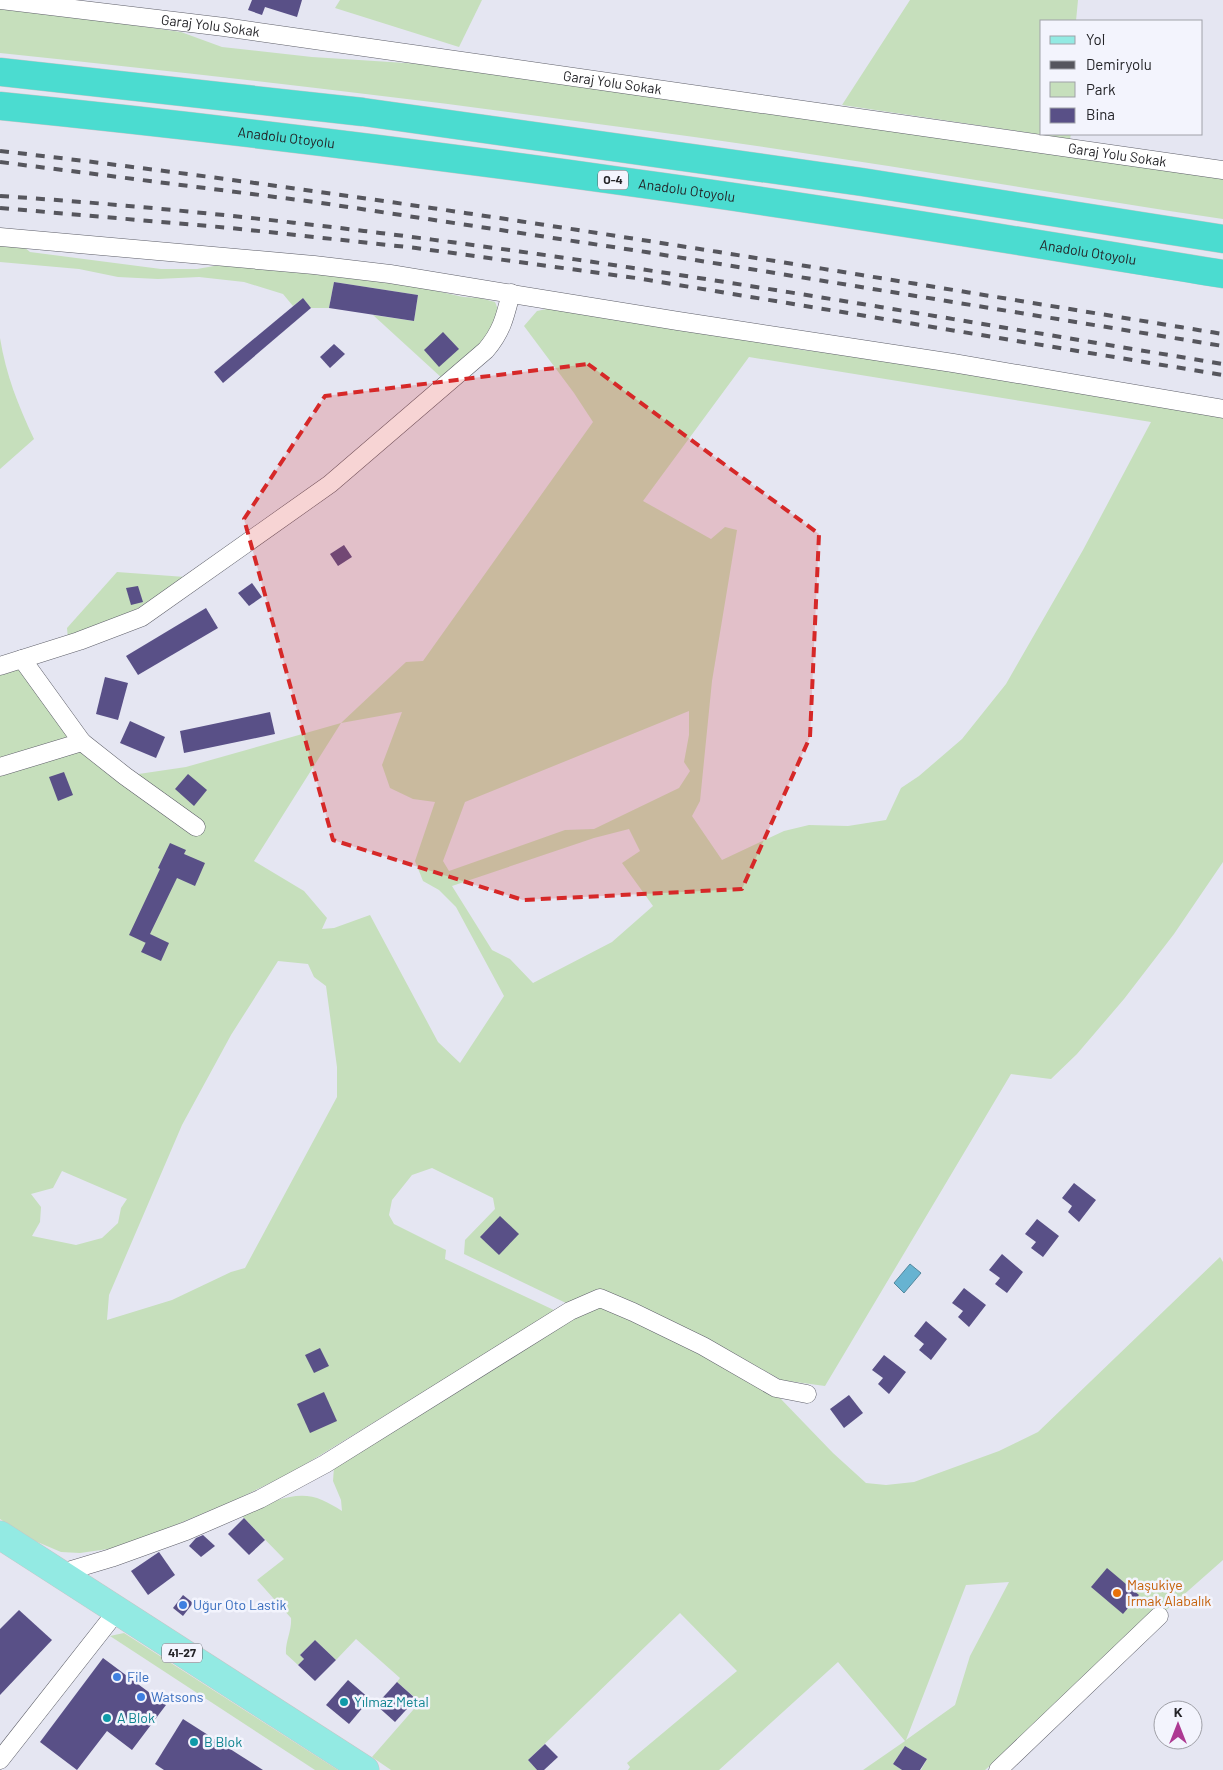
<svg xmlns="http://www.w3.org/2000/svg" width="1223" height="1770" font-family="Barlow,sans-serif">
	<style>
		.green { fill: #c6dfbc; fill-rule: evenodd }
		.water { fill: #67b3d1; stroke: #53889e }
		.building { fill: #595087 }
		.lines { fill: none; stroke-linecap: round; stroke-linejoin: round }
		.minor-casing { stroke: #5e5f69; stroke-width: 19 }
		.primary-casing { stroke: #c6c6c7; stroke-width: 29 }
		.motorway-casing { stroke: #c6c6c7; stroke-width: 29 }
		.minor { stroke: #fff; stroke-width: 18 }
		.primary { stroke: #93eae3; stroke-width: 28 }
		.motorway { stroke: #4bdcd0; stroke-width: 28 }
		.rail { stroke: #56565d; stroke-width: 4; stroke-dasharray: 9 9; stroke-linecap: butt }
		.marked { fill: #d62828; fill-opacity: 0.2; stroke: #d62828; stroke-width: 4; stroke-dasharray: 10 6; stroke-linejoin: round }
		.food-dot { fill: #e8710a; stroke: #f3f4fd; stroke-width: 2 }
		.shop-dot { fill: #3f7fe0; stroke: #f3f4fd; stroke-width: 2 }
		.culture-dot { fill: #0f9aa8; stroke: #f3f4fd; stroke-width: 2 }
		.labels { text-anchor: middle; stroke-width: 5; stroke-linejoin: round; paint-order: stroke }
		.shield { fill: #f3f4fd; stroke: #626268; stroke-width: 1 }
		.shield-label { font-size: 12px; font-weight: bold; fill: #242428 }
		.street-label { font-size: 14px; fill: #242428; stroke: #f3f4fd }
		.food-label { font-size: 14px; fill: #c56008; stroke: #f3f4fd; text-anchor: start }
		.shop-label { font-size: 14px; fill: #366cbe; stroke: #f3f4fd; text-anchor: start }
		.culture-label { font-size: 14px; fill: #0d838f; stroke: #f3f4fd; text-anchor: start }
	</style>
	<rect width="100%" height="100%" fill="#e5e6f2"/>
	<!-- green -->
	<g class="green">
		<polygon points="340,0 482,0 459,47 335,8"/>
		<polygon points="910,0 1078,0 1076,21 1042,21 1042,134 1071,134 1070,139 842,105"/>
		<path d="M0,9L111,22L181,32L222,47L312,57L437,65L758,110L1223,179V219C1025,189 827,154 628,128C419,99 210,75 0,53Z"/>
		<path d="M0,243L23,246L30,252L161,269H197L220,265L394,281L463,297L480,298L495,302C510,332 463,363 443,379L373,315L414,321L418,295L334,282L329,308H311L303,298L293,306L283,294L244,282L199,277L158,279L118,277L79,269L0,262Z"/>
		<path d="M556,307L591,309L802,350L879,357L1223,416V862L1174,934L1124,999L1077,1054L1051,1079L1011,1074L825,1386L781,1380L735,1354L605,1293L568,1304L464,1254L465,1240L495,1209L493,1198L432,1168L412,1175L392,1200L389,1215L394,1224L446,1250L445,1259L556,1311L291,1473L233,1501L137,1541L108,1549L80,1553L61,1552L28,1538L0,1519V666L22,659L82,742L125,776L186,767L341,723L406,662L423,661L593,422L574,393L524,326L537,311ZM749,357L1151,422L1083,550L1006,684L962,739L919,776L901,788L886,820L848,826L809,825L784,831L722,860L692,816L700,801L712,681L737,530L725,527L711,539L643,501ZM689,711V735L684,762L690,771L679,788L594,829L565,830L449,871L443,861L465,802ZM402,712L382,765L390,788L413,799L435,802L415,861L423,881L439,890L456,907L504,996L460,1063L438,1042L370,915L334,928L322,929L327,918L304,891L254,861L341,723ZM629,829L640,851L622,863L653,906L612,942L533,983L510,959L492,950L452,886L594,838ZM278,961L308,964L314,977L326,986L337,1067V1097L245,1268L231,1272L172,1300L107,1320L109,1295L182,1125L231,1035ZM62,1171L127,1199L121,1208L118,1223L102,1238L76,1245L32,1236L40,1222L41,1207L31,1194L53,1188Z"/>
		<path d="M0,338C6,375 18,405 34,439L0,469Z"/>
		<polygon points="117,572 185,577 123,618 68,639 67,628"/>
		<path d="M1220,1257L1223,1262V1560L985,1770H921L927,1759L905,1746L893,1764L902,1770H863L905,1741L838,1662L719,1770H628L630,1767L627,1763L737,1671L680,1613L528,1760L537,1770H391L372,1757L420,1702L397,1682L400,1678L356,1639L336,1660L315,1640L300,1655L304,1659L298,1665L286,1654C285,1642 292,1631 291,1618L257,1580L284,1559L241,1515C266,1505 295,1488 322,1500C329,1503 336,1507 342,1511L341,1500L333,1481L334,1467L584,1311L601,1306L694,1349L778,1396L833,1453L866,1483L886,1485L914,1482L999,1451L1038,1432ZM1009,1582L970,1656L955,1705L906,1740L966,1585Z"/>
		<polygon points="124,1633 338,1770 315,1770 110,1636"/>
	</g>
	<!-- water -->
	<polygon class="water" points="910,1264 921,1273 904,1293 894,1283"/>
	<!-- building -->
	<g class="building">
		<polygon points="252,0 302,0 297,17 265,7 262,15 248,10"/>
		<polygon points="334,282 418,295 414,321 329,308"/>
		<polygon points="303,298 311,308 223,383 214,372"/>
		<polygon points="443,332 459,349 439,367 424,350"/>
		<polygon points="334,344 345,354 330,368 320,357"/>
		<polygon points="344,545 352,557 338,566 330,554"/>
		<polygon points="252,583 262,597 249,606 238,593"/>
		<polygon points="138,586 143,602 131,605 126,588"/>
		<polygon points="206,608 218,628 138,675 126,656"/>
		<polygon points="105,677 128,683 118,720 96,714"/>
		<polygon points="270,712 275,734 184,753 180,731"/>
		<polygon points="130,721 165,737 156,758 120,743"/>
		<polygon points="64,772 73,795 58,801 49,777"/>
		<polygon points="188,774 207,790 194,806 175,789"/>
		<polygon points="170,843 186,850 184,854 205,863 195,886 177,878 150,934 169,943 161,961 141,952 146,942 146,943 129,935 160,869 158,868"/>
		<polygon points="1074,1183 1096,1200 1079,1222 1068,1212 1072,1206 1062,1198"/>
		<polygon points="500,1216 519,1234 499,1255 480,1237"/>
		<polygon points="1037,1219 1059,1236 1043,1257 1031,1248 1036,1242 1025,1234"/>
		<polygon points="1002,1254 1023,1272 1007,1293 995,1284 1000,1278 989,1270"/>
		<polygon points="964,1288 986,1305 969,1327 958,1317 963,1311 952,1303"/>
		<polygon points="926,1321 947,1339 931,1360 919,1350 924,1344 914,1336"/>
		<polygon points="320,1348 329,1366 314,1373 305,1355"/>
		<polygon points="884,1355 906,1372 889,1394 878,1384 883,1378 872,1370"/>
		<polygon points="324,1392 337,1421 310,1433 297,1404"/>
		<polygon points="849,1395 863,1413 844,1428 830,1409"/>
		<polygon points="244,1518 265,1540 249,1555 228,1534"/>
		<polygon points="203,1535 215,1546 201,1557 189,1546 196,1538"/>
		<polygon points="159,1552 175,1575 148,1595 131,1571"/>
		<polygon points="1107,1568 1139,1595 1123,1614 1091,1587"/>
		<polygon points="183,1595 193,1603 183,1616 173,1608"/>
		<polygon points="19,1610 52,1640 0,1695 0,1629"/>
		<polygon points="315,1640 336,1660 315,1681 298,1665 304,1659 300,1655"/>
		<polygon points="103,1658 166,1705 132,1750 107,1731 77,1770 40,1742"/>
		<polygon points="348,1680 370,1699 349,1724 326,1705"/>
		<polygon points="397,1682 416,1699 395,1722 376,1705"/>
		<polygon points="183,1719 263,1770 164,1770 155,1764"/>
		<polygon points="545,1744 558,1757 544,1770 537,1770 528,1760"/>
		<polygon points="905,1746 927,1759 920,1770 902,1770 893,1764"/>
	</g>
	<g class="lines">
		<defs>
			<g id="minor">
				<path id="s1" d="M0,0L224,27L1223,170"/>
				<polyline points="0,237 314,265 390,274 678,321 953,363 1223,409"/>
				<path d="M0,666L79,641L142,617L330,484L486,350C502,331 505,317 511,293"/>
				<polyline points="82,742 125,776 196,827"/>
				<polyline points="0,767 82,742 22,659"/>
				<polyline points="61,1573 111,1558 186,1531 260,1499 325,1464 570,1311 600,1298 633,1312 703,1346 776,1388 807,1394"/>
				<polyline points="0,1760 117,1611"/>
				<polyline points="998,1770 1159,1616"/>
			</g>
			<polyline id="primary" points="0,1535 365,1770"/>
			<g id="motorway">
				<polyline points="0,72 363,112 862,182 1223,239"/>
				<path id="s2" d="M0,106C210,127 419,153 628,182C827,209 1025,242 1223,274"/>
			</g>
		</defs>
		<!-- minor casing -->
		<use href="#minor" class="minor-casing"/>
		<!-- primary casing -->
		<use href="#primary" class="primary-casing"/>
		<!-- motorway casing -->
		<use href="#motorway" class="motorway-casing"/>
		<!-- minor -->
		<use href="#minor" class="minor"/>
		<!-- primary -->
		<use href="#primary" class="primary"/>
		<!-- motorway -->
		<use href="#motorway" class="motorway"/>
		<!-- rail -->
		<g class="rail">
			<path d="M0,151C410,198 816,268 1223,334"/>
			<polyline points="0,162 315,202 646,252 1223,346"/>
			<path d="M0,196C411,223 817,297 1223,364"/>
			<polyline points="0,208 231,228 416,248 636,278 1223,375"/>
		</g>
	</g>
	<!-- marked area -->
	<path class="marked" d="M588,364L819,534L810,737L742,889L523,900L333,840L244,519L325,396Z"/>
	<!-- markers -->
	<circle class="food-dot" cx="1117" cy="1593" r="5"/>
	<g class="shop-dot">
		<circle cx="183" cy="1605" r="5"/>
		<circle cx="117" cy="1677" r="5"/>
		<circle cx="141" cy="1697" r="5"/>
	</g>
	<g class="culture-dot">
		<circle cx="344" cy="1702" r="5"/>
		<circle cx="107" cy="1718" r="5"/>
		<circle cx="194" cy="1742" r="5"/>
	</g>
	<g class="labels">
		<!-- shield labels -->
		<g class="shield">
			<rect x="598" y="170.5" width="30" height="19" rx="4"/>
			<rect x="162" y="1643.5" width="40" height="19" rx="4"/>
		</g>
		<g class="shield-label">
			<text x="613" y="184">O-4</text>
			<text x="182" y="1657">41-27</text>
		</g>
		<!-- street labels -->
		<g class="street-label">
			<text dy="5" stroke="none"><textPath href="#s1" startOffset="212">Garaj Yolu Sokak</textPath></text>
			<text dy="5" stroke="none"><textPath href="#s1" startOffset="618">Garaj Yolu Sokak</textPath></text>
			<text dy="5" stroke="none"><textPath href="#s2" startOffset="288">Anadolu Otoyolu</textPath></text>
			<text dy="5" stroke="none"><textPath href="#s1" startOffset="1128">Garaj Yolu Sokak</textPath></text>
			<text dy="5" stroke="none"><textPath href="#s2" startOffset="692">Anadolu Otoyolu</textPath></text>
			<text dy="5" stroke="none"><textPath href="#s2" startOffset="1098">Anadolu Otoyolu</textPath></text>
		</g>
		<!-- food labels -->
		<g class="food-label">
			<text x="1127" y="1590">Maşukiye<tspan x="1127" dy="16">Irmak Alabalık</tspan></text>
		</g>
		<!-- shop labels -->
		<g class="shop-label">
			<text x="193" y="1610">Uğur Oto Lastik</text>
			<text x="127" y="1682">File</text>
			<text x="151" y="1702">Watsons</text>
		</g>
		<!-- culture labels -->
		<g class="culture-label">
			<text x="354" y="1707">Yılmaz Metal</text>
			<text x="117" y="1723">A Blok</text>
			<text x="204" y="1747">B Blok</text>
		</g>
	</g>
	<!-- legend -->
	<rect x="1040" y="20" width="162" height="115" fill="#f3f4fd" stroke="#a0a1a8"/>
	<rect x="1050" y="36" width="25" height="8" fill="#93eae3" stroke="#a0a1a8"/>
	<text x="1086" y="45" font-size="15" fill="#242428">Yol</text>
	<rect x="1050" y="61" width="25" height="8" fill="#56565d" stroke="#a0a1a8"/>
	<text x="1086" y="70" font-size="15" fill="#242428">Demiryolu</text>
	<rect x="1050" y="82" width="25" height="15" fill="#c6dfbc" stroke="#a0a1a8"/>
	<text x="1086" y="95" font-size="15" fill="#242428">Park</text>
	<rect x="1050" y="108" width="25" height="15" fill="#595087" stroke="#a0a1a8"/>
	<text x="1086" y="120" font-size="15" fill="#242428">Bina</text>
	<!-- north arrow -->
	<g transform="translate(1178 1725)"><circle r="24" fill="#f3f4fd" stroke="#a0a1a8"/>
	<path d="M0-4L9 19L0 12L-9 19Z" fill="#ad3992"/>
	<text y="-8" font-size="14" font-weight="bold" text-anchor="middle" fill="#242428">K</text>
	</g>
</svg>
